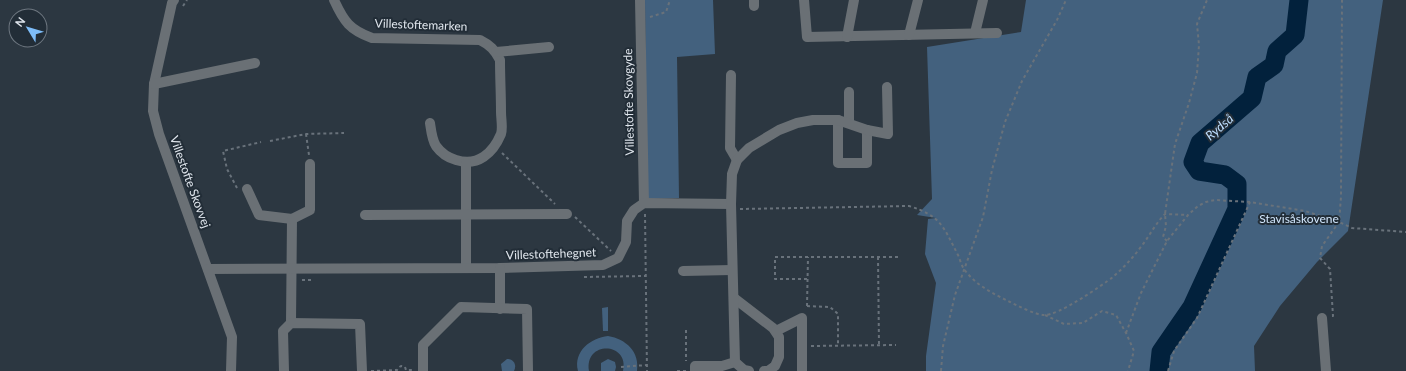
<svg xmlns="http://www.w3.org/2000/svg" width="1406" height="371" font-family="Lato,sans-serif">
	<style>
		.green { fill: #43617e }
		.lines { fill: none; stroke-linecap: round; stroke-linejoin: round }
		.river { stroke: #02213c; stroke-width: 19 }
		.path { stroke: #69727b; stroke-width: 2; stroke-dasharray: 3 3; stroke-linecap: butt }
		.street { stroke: #6a7075; stroke-width: 10 }
		.labels { text-anchor: middle; stroke-width: 4; stroke-linejoin: round; paint-order: stroke }
		.street-label { font-size: 12px; fill: #e0e6ed; stroke: #222d37 }
		.park-label { font-size: 12px; fill: #d1e6fc; stroke: #222d37 }
		.water-label { font-size: 13px; font-style: italic; fill: #bfdfff; stroke: #222d37 }
	</style>
	<rect width="100%" height="100%" fill="#2c3741"/>
	<!-- green -->
	<g class="green">
		<polygon points="645,0 713,0 715,54 677,57 679,198 647,199"/>
		<polygon points="1026,0 1383,0 1348,231 1317,262 1280,306 1254,346 1255,371 926,371 926,356 936,283 925,254 928,219 936,218 917,215 932,199 927,47 1021,32"/>
		<polygon points="608,307 608,331 603,331 602,308"/>
		<path d="M608,336C626,339 640,352 637,371H623C630,342 584,340 589,371H578C573,351 591,338 608,336Z"/>
		<path d="M507,359C514,359 517,365 514,371H502L501,364Z"/>
		<polygon points="608,359 615,362 616,367 615,371 601,371 601,363"/>
	</g>
	<g class="lines">
		<!-- river -->
		<polyline class="river" points="1159,371 1161,352 1192,307 1237,209 1237,184 1225,175 1199,171 1193,162 1200,143 1252,98 1257,77 1274,65 1277,51 1295,35 1299,0"/>
		<!-- path -->
		<g class="path">
			<polyline points="183,6 187,0"/>
			<polyline points="650,17 666,12 670,0"/>
			<polyline points="306,134 309,155"/>
			<polyline points="270,141 306,134 344,133"/>
			<polyline points="502,153 555,204"/>
			<polyline points="237,188 227,169 223,151 261,142"/>
			<path d="M740,209L909,206C941,216 943,226 958,255C960,259 961,265 964,269C975,285 994,294 1010,302C1018,306 1036,315 1044,315C1058,316 1101,286 1113,277C1123,268 1132,259 1140,248C1149,237 1155,224 1165,214L1188,215"/>
			<polyline points="645,214 647,371"/>
			<polyline points="575,217 611,251"/>
			<polyline points="1167,241 1163,237 1166,226 1165,214 1175,144 1189,103 1197,73 1199,45 1197,24 1207,0"/>
			<polyline points="878,257 879,346"/>
			<polyline points="584,277 645,276"/>
			<polyline points="807,279 775,279 775,257 898,257"/>
			<polyline points="302,280 311,280"/>
			<polyline points="807,306 830,307 838,314 838,346"/>
			<polyline points="807,306 808,257"/>
			<polyline points="1045,315 1064,324 1083,323 1102,311 1116,315 1126,333 1134,351 1128,371"/>
			<polyline points="1332,316 1333,316 1330,269 1320,258 1322,246 1339,222 1341,197 1342,0"/>
			<polyline points="686,330 686,361"/>
			<polyline points="1126,333 1141,293 1167,241 1188,215 1198,206 1206,202 1215,200 1250,202 1305,211 1339,222 1352,228 1406,232"/>
			<polyline points="811,346 896,345"/>
			<polyline points="621,367 647,365"/>
			<polyline points="371,371 397,370 398,368 401,366 405,367 406,370 414,370"/>
			<polyline points="677,371 686,371"/>
			<polyline points="941,371 943,346 955,295 983,217 992,170 1005,122 1022,81 1057,20 1066,0"/>
			<polyline points="1168,371 1174,351 1197,318 1250,202"/>
		</g>
		<!-- street -->
		<g class="street">
			<polyline points="174,0 172,3 154,84 153,111 159,134 232,337 231,371"/>
			<path d="M334,0C344,22 350,30 372,38L480,40C490,45 495,50 500,60C500,77 501,95 501,112C501,119 503,128 501,134C493,153 478,167 456,160C449,158 441,153 436,146C432,140 431,130 430,123"/>
			<polyline points="640,0 644,203"/>
			<polyline points="754,0 754,6"/>
			<polyline points="804,0 807,37 997,33"/>
			<polyline points="975,33 983,0"/>
			<polyline points="909,35 918,0"/>
			<polyline points="847,37 854,0"/>
			<polyline points="496,52 549,47"/>
			<polyline points="731,75 730,148 737,160"/>
			<polyline points="154,84 255,63"/>
			<polyline points="849,92 849,123"/>
			<polyline points="838,120 838,163 867,163 867,130"/>
			<polyline points="466,163 466,268"/>
			<polyline points="247,189 259,215 292,219 291,323"/>
			<polyline points="365,215 567,214"/>
			<polyline points="292,219 310,210 310,164"/>
			<polyline points="208,269 500,268 603,265 618,258 626,242 627,221 634,210 644,203 731,204"/>
			<polyline points="683,271 732,270"/>
			<polyline points="734,298 773,328 779,337 779,357 775,366 768,371 764,371"/>
			<polyline points="500,309 500,268"/>
			<polyline points="1322,318 1326,371"/>
			<polyline points="776,331 802,318 802,371"/>
			<polyline points="284,371 283,331 291,323 360,324 362,371"/>
			<polyline points="423,371 423,345 461,307 527,309 528,371"/>
			<polyline points="695,371 695,366 722,366 735,362"/>
			<polyline points="749,371 744,370 735,362 731,204 732,174 737,160 749,148 779,130 797,123 813,120 838,120 867,130 888,134 887,87"/>
		</g>
	</g>
	<g class="labels">
		<!-- street labels -->
		<g class="street-label">
			<text transform="translate(421 25) rotate(2)" y="4">Villestoftemarken</text>
			<text transform="translate(629 102) rotate(-91)" y="4">Villestofte Skovgyde</text>
			<text transform="translate(190 182) rotate(70)" y="4">Villestofte Skovvej</text>
			<text transform="translate(551 254) rotate(-2)" y="4">Villestoftehegnet</text>
		</g>
		<!-- park labels -->
		<g class="park-label">
			<text x="1299" y="223">Stavisåskovene</text>
		</g>
		<!-- water labels -->
		<g class="water-label">
			<text transform="translate(1219 127) rotate(-41)" y="5">Rydså</text>
		</g>
	</g>
	<!-- north arrow -->
	<g transform="translate(28 28) rotate(308)"><circle r="19" fill="#222d37" stroke="#6e7780"/>
	<path d="M0-3L7 15L0 10L-7 15Z" fill="#7ebdf9"/>
	<text y="-6" font-size="11" font-weight="bold" text-anchor="middle" fill="#e0e6ed">N</text>
	</g>
</svg>
